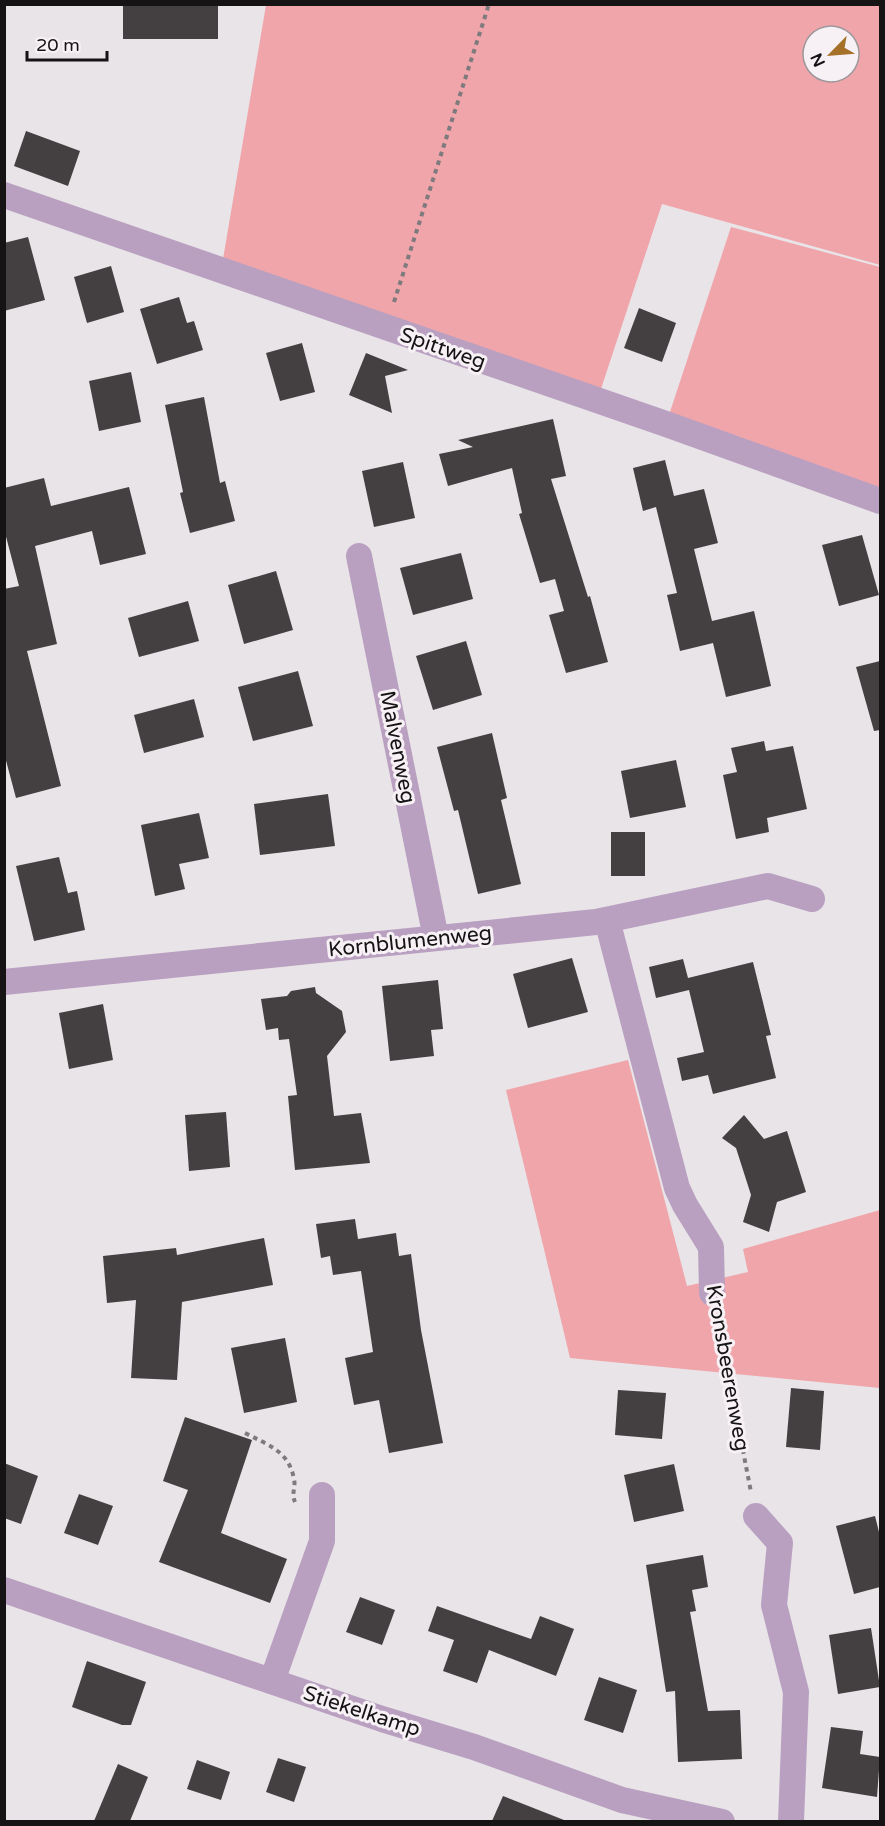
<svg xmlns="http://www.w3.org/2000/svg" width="885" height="1826" font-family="'Varela Round',sans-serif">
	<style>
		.green { fill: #efa5aa; fill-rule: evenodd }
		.building { fill: #443f41 }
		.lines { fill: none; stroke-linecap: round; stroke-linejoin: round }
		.path { stroke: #7e7a7d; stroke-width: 4; stroke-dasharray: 4.5 4.5; stroke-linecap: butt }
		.street { stroke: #b9a0c1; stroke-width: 26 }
		.labels { text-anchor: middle; stroke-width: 6; stroke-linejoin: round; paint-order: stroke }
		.street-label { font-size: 21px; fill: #151314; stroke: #f7f1f5 }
	</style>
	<rect width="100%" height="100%" fill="#e9e4e8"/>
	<!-- green -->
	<g class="green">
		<path d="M266,5H880V265L662,204L597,401L221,271ZM813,36H849V72H813Z"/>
		<polygon points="731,227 880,267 880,500 666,424"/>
		<polygon points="628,1060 687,1286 748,1272 743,1249 880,1210 880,1388 570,1358 506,1090"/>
	</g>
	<!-- building -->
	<g class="building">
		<rect x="123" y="4" width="95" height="35"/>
		<polygon points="26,131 80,151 68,186 14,166"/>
		<polygon points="28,237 45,300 4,311 4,243"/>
		<polygon points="111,266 124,312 87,323 74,277"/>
		<polygon points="179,297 187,323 194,321 203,350 157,364 140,309"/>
		<polygon points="639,308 676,323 662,362 624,348"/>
		<polygon points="302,343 315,392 280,401 266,353"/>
		<polygon points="366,353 408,370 385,376 392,413 349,395"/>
		<polygon points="131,372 141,422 99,431 89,381"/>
		<polygon points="204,397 220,483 225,481 235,521 190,533 180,493 183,492 165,405"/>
		<polygon points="553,419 566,476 551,479 588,597 590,596 608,662 566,673 549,615 564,611 555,579 540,583 519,514 522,513 512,468 448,486 439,454 473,447 458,440"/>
		<polygon points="665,460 674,496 704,489 718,543 694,549 712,621 754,611 771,686 726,697 713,643 680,651 667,595 677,593 656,507 643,511 633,468"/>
		<polygon points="403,462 415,518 374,527 362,471"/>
		<polygon points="44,478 51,506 129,487 146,554 100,565 92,531 35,546 57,644 27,651 61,786 16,798 4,753 4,589 19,586 4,529 4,488"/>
		<polygon points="862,535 879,595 839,606 822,545"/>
		<polygon points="461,553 473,599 413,615 400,568"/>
		<polygon points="276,571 293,630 244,644 228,585"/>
		<polygon points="188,601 199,641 139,657 128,618"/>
		<polygon points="466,641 482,695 433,710 416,656"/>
		<polygon points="880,661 880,730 874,731 856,667"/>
		<polygon points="298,671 313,726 253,741 238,687"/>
		<polygon points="194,699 204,737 144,753 134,715"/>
		<polygon points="492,733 507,798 501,800 521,884 478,894 458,810 454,811 437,747"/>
		<polygon points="764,741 766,751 793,746 807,809 767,818 769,832 736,839 723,775 737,772 731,748"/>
		<polygon points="676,760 686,807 630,818 621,771"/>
		<polygon points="328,794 335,846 260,855 254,804"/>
		<polygon points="199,813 209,858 179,864 185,889 155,896 141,825"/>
		<rect x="611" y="832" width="34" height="44"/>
		<polygon points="59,857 68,893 77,891 85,930 34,941 16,866"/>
		<polygon points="572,958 588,1012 528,1028 513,974"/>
		<polygon points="683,959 688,978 753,962 771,1035 766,1036 776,1078 713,1094 708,1075 682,1081 677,1058 704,1052 689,990 656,998 649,967"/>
		<polygon points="438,980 443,1029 431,1030 434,1056 390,1061 382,986"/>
		<polygon points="315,987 316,993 342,1011 346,1032 327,1056 334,1116 361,1113 370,1163 295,1170 288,1096 297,1095 289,1039 279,1040 278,1028 266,1030 261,999 287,996 291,991"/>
		<polygon points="103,1004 113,1060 69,1069 59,1013"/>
		<polygon points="226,1112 230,1167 189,1171 185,1115"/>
		<polygon points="744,1115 764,1139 787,1131 806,1192 777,1202 769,1232 743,1222 751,1195 736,1148 722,1138"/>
		<polygon points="355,1219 358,1239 396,1233 399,1256 411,1254 421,1330 443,1443 389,1453 379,1400 354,1405 345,1358 373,1352 361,1271 333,1275 330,1256 321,1258 316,1224"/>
		<polygon points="264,1238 273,1285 182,1302 177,1380 131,1378 136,1300 107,1303 103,1256 176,1248 177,1255"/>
		<polygon points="285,1338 297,1402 244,1413 231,1348"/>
		<polygon points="791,1388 824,1391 820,1450 786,1447"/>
		<polygon points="618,1390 666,1393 662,1439 615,1435"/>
		<polygon points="185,1417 252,1440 221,1533 287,1559 270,1603 159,1562 188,1490 163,1481"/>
		<polygon points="4,1463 38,1476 21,1524 4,1518"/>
		<polygon points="674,1464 684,1511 634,1522 624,1475"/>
		<polygon points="79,1494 113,1506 98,1545 64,1533"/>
		<polygon points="875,1516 880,1536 880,1587 854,1594 836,1526"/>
		<polygon points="703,1555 708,1587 692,1590 696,1611 690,1612 708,1711 740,1710 742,1759 678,1762 675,1691 666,1692 646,1565"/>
		<polygon points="360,1597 395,1610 382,1645 346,1632"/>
		<polygon points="437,1606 531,1639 540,1616 574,1629 556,1676 489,1650 477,1683 443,1671 454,1640 428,1631"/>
		<polygon points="871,1628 880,1687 838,1694 829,1635"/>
		<polygon points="87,1661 146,1682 131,1725 122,1725 72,1707"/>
		<polygon points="599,1677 637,1690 623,1733 584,1720"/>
		<polygon points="831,1727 863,1731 860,1754 880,1757 877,1797 822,1788"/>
		<polygon points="278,1758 306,1767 294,1802 266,1792"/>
		<polygon points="197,1760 230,1772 221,1800 187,1789"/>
		<polygon points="118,1764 148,1777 130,1821 94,1821"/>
		<polygon points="503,1796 564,1820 564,1821 492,1821"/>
	</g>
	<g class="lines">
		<!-- path -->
		<g class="path">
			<polyline points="394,302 489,4"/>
			<polyline points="717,1317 751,1492"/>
			<path d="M245,1433C268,1445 289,1451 294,1479C296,1488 291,1493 295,1502"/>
		</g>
		<!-- street -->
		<g class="street">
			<polyline points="4,195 666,424 880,501"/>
			<polyline points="359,556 436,938"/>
			<polyline points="607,920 677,1188 685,1205 711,1247 712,1293"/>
			<polyline points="4,982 596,922 768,886 812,899"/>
			<polyline points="756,1516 780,1543 774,1605 796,1692 791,1822"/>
			<polyline points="4,1590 382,1719 474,1747 622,1800 722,1822"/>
			<polyline points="272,1681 322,1541 322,1495"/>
		</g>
	</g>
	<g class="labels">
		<!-- street labels -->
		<g class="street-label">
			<text transform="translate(443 348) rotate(19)" y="7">Spittweg</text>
			<text transform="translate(398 747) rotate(79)" y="7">Malvenweg</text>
			<text transform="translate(410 941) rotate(-6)" y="7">Kornblumenweg</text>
			<text transform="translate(728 1368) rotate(80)" y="7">Kronsbeerenweg</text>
			<text transform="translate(362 1711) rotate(18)" y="7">Stiekelkamp</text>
		</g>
	</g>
	<!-- border -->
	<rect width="885" height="1826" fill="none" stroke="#151314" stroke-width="12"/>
	<!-- north arrow -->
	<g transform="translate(831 54) rotate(245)"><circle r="28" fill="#f7f1f5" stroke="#9d989b" stroke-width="1.5"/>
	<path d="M0-4.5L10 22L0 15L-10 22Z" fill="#a57129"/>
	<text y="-9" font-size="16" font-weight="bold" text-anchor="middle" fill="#151314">N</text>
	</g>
	<!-- scale -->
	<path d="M27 51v9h80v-9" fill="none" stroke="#151314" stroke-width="3"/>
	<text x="36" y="51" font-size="18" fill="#151314" stroke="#f7f1f5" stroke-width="4.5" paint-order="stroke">20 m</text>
</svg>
